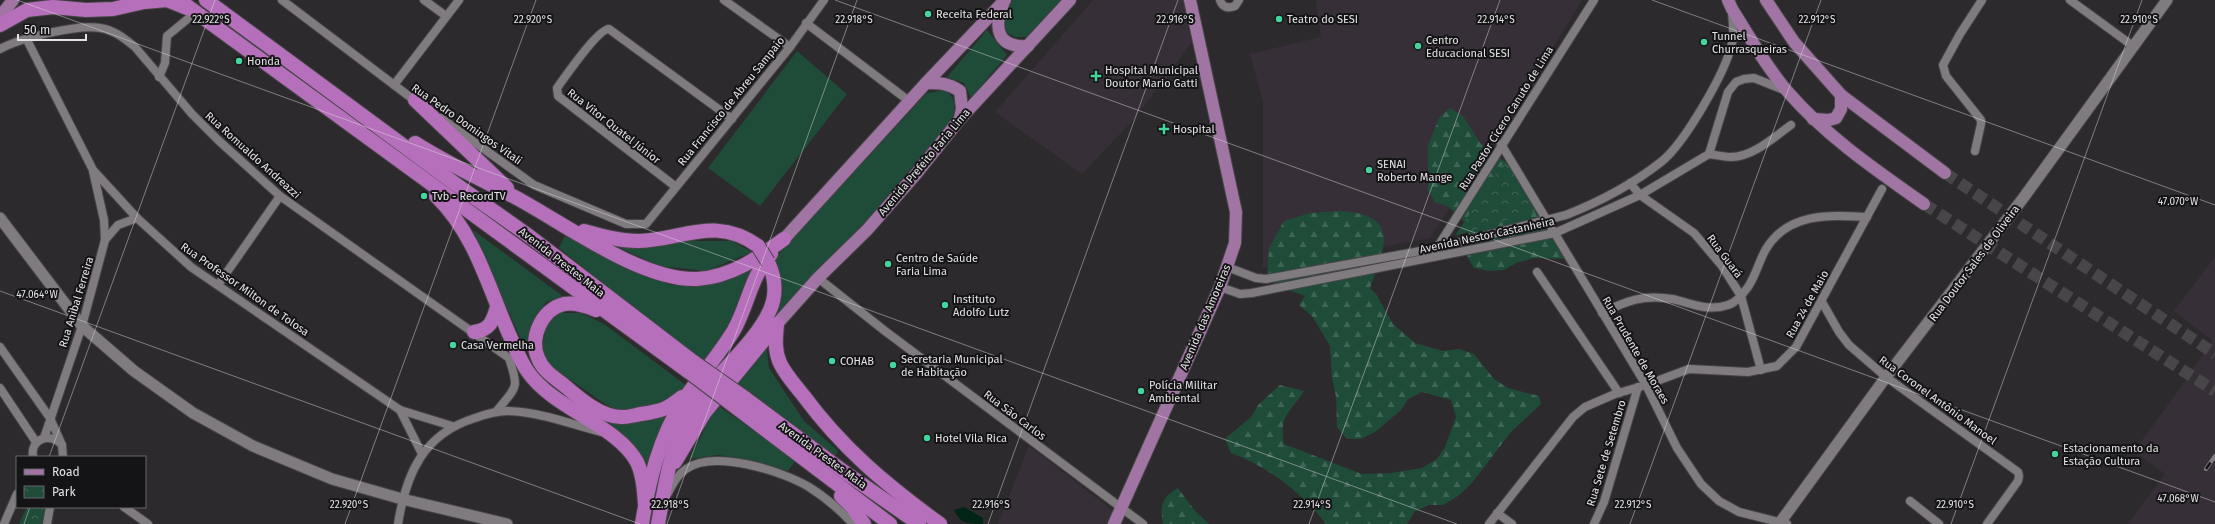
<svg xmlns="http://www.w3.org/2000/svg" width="2215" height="524" font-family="'Fira Sans',sans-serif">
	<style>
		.built { fill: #372f37 }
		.forest { fill: url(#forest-firs) }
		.park { fill: url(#park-crowns) }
		.garden { fill: #1f4b39 }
		.water { fill: #002416 }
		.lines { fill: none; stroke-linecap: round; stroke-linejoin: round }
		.primary-tunnel { stroke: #484648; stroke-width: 12; stroke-dasharray: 12 6; stroke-linecap: butt }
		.street-casing { stroke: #474547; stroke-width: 10 }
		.secondary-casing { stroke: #474547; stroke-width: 13 }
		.primary-casing { stroke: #474547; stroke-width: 14 }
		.highway-casing { stroke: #474547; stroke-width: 16 }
		.street { stroke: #7f7b7f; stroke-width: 8 }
		.secondary { stroke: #7f7b7f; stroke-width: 11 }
		.primary { stroke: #a074a3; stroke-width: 12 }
		.highway { stroke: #b670bb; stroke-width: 14 }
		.rail-casing { stroke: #827f82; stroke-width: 4 }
		.rail { stroke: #141315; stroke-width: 2.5; stroke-dasharray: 8; stroke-linecap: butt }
		.highway-bridge-casing { stroke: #474547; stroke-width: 16; stroke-linecap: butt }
		.highway-bridge { stroke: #b670bb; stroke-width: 14 }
		.ticks { fill: none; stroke: #e4e2e4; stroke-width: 1; stroke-opacity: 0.45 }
		.poi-dot { fill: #45d49e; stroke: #141315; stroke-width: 1.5 }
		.labels { text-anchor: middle; stroke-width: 4; stroke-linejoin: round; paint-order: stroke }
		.poi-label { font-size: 11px; fill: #e4e2e4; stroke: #141315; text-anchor: start }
		.street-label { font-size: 11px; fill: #e4e2e4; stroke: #141315 }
		.ticks-label { font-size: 10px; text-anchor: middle; fill: #e4e2e4; stroke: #141315; stroke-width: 4; stroke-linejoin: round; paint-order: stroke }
	</style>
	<defs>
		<pattern id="forest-firs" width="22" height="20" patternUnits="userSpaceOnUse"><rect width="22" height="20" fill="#1f4b39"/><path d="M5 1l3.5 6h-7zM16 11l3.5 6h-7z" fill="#3f6556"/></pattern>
		<pattern id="park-crowns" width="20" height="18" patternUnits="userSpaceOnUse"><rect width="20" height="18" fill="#1f4b39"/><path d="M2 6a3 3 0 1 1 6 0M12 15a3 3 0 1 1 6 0" fill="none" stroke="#3f6556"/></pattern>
	</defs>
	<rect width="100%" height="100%" fill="#2d2a2d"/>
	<!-- built -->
	<g class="built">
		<polygon points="1093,0 1185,0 1193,41 1136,117 1082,174 995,112"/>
		<polygon points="1316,0 1582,0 1531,83 1430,238 1263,268 1263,102 1250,54 1321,37"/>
		<polygon points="2215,257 2215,524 2128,524 2165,474 2134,451 2179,390 2212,340 2174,311"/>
		<polygon points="1029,446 1116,513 1110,524 998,524"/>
	</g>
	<!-- forest -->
	<g class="forest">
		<polygon points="1450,108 1463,116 1480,143 1504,161 1523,182 1565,242 1569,259 1534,258 1516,263 1504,270 1489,271 1474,268 1467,256 1469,227 1449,207 1435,202 1428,190 1428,146 1439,118"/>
		<path d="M1341,211C1401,215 1385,247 1370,288L1376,294L1393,324L1415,343L1443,351L1459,349L1474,354L1494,379L1508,388L1539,396L1541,404L1511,432L1471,484L1458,496L1443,505H1429L1415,511L1407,524H1326C1302,493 1269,467 1231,453L1225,439L1251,417L1258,405L1280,385L1304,391C1290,413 1279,415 1284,444L1362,474L1391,473L1422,468L1437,459L1445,447L1456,417L1451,400L1422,392L1408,399L1401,410L1375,432L1361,439H1347L1337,427L1336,397L1332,378L1330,346L1312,316L1299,305L1305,296L1278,286L1267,277L1269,248L1284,221L1310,213Z"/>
		<path d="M1178,488L1195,511L1209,524H1163C1160,505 1161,498 1178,488Z"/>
	</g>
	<!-- park -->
	<g class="park">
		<polygon points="1508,156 1537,211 1455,236"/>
		<polygon points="27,507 46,507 43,524 19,524"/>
	</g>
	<!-- garden -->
	<g class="garden">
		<path d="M1013,0H1061L1027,37H1015L1006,32C1003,20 1005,9 1013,0Z"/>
		<polygon points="987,30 1007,55 971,98 964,83 947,77"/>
		<polygon points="797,51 847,94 760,206 708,168"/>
		<polygon points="947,90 955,102 953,120 863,224 777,314 783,289 775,258 927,93"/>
		<polygon points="473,230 564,297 546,302 533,322 525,349"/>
		<polygon points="565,235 624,265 671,285 701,284 752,268 732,322 705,361 640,313 559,248"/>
		<polygon points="695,241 731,241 752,252 706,271 660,266 618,247 653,242"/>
		<polygon points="560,313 581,313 604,324 687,386 659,407 621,412 605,404 552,367 544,357 542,346 547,325"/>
		<polygon points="766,343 769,368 804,421 838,451 835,456 737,383"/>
		<polygon points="717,405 796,460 788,471 754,461 718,455 689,459"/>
		<path d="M669,415L658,434L645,470C635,449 626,433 605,422H639Z"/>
	</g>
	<!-- water -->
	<path class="water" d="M964,507L983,518V524C969,524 960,524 954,510Z"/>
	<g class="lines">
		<!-- primary-tunnel -->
		<g class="primary-tunnel">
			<polyline points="1945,173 2215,354"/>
			<polyline points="1924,204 2215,391"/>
		</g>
		<defs>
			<g id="street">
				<polyline points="282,0 418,103"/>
				<polyline points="424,0 446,16"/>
				<polyline points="724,0 790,47"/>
				<path d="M1220,0C1222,7 1228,9 1235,6L1239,0"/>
				<polyline points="2070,0 2133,46"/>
				<polyline points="806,23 909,101"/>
				<polyline points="27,40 93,170 137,218 191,267 400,410 452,426"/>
				<path d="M0,49C20,38 78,24 100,28C114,30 124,38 135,47L192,114L218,140L280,196L509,358C520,391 516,386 496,412"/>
				<polyline points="159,77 165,63 167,36 196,12"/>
				<polyline points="394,85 459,0"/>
				<polyline points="441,118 534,185 626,224 646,224 790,47 824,0"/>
				<polyline points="1501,144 1646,385 1677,448 1701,484 1719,501 1739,512 1787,524"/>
				<polyline points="1975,151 1981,124 1981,120 1946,76 1943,65 1960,34 1982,0"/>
				<path d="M1709,154C1716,155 1724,157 1731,157C1753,157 1774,137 1791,125"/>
				<polyline points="1630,183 1640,195 1694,233 1722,266 1741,296 1761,370"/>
				<path d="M676,187L558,96L557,88C565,77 598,29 609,29L732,119"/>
				<polyline points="105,240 118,225 137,218"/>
				<polyline points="1437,248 1594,0"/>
				<path d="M1227,267L1256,278L1266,279L1437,248L1566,215C1599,202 1633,184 1661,162C1684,144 1726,72 1732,43C1735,33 1732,20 1732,10"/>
				<polyline points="1537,272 1619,393"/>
				<polyline points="818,278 885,331 1143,524"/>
				<polyline points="218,285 280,196"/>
				<polyline points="1220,287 1240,294 1252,293 1555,233 1640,195 1709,154 1728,92 1736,82 1744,79 1754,78 1784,90"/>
				<polyline points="1822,302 1839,332 1849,345 1886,377 2018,472 2019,476 2018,481 1987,524"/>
				<path d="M1602,313C1626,301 1644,294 1672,299C1691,303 1708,312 1728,305C1736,303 1743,294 1748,287C1756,275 1759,261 1766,249C1788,212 1830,215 1867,217"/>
				<polyline points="0,347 50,418 62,445"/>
				<polyline points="0,388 36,442"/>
				<polyline points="400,410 422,454"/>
				<polyline points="44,438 82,326 105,240 104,220 93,171"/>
				<path d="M33,457C30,438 51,432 62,445L63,457"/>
				<path d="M668,493C673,484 677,475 686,469C714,449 782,471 809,487C825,497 840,510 853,524"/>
				<polyline points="1910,501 1939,524"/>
				<polyline points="124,507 148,524"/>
				<polyline points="1497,513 1512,524"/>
				<polyline points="4,524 17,494"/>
				<polyline points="47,524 50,507"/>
				<path d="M398,524C406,474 423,434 475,418C486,414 497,411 508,411C540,412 571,424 601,432"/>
				<polyline points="1489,524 1573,417 1585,407 1615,394 1646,385 1689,369 1748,372 1777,366 1796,347 1882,189"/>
				<polyline points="1594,524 1604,502 1638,387"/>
			</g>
			<g id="secondary">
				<polyline points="0,218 82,326 134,371 193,413 253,446 332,479 402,499 507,524"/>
				<polyline points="1779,524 1886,377 2024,197 2167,0"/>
			</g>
			<g id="primary">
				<path d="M1728,0L1732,9C1750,37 1766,67 1788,92C1827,137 1876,170 1924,204"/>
				<polyline points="1766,0 1794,42 1841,95 1945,173"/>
				<path d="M1003,4C993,29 998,48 1028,46"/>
				<polyline points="0,17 13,0"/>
				<path d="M926,83C940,83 948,83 960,91L962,108L960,119"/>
				<polyline points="1813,119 1829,120 1836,118 1841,109 1841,95"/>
				<polyline points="784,239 926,83 1005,0"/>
				<polyline points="777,324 818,278 867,230 916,174 960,119 1070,0"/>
				<polyline points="1114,524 1220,287 1235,243 1236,212 1190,0"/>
			</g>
			<g id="highway">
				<polyline points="179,0 689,372"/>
				<polyline points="206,0 454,183 529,236 695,363"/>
				<polyline points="0,25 27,10 53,7 86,10 113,9 144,2 167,0 187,8"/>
				<polyline points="415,100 507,188"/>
				<path d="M415,143C449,165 486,181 522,201C569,227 643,281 697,279C731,277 758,258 784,239"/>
				<path d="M436,196C475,234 488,286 509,334C515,347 520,361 528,372C555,410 616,424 637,462C643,475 644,490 645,504"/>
				<path d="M584,231C602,236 620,241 639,241C683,240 715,215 758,246"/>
				<path d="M596,310C586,306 575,302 564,304C542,309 529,338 538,358C543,371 555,378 565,386C580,399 602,418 623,417C629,417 635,415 641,414C661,411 666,410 682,397"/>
				<path d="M777,324C776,337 774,350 780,363C785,374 795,385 803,395C842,448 886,485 940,524"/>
				<path d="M474,332C490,330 493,321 497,307"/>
				<polyline points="745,398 843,471 919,524"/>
				<polyline points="738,409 890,524"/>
				<polyline points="675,462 705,412 777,324"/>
				<polyline points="841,496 853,508 864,524"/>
				<path d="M642,524C649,481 659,438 683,401C699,377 719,355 734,330C748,305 751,276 771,254"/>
				<path d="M658,524C665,487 669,452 687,418C708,379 753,348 770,310C777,294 775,277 768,262"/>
			</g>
		</defs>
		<!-- street casing -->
		<use href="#street" class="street-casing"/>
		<!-- secondary casing -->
		<use href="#secondary" class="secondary-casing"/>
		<!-- primary casing -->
		<use href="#primary" class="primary-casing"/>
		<!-- highway casing -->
		<use href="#highway" class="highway-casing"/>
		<!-- street -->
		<use href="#street" class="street"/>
		<!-- secondary -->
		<use href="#secondary" class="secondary"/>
		<!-- primary -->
		<use href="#primary" class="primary"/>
		<!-- highway -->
		<use href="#highway" class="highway"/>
		<defs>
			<polyline id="rail" points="2206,469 2215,456"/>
		</defs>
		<!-- rail casing -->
		<use href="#rail" class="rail-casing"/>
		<!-- rail -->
		<use href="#rail" class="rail"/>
		<defs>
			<g id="highway-bridge">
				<polyline points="758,246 768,262"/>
				<polyline points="695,363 745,398"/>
				<polyline points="689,372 738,409"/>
			</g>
		</defs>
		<!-- highway-bridge casing -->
		<use href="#highway-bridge" class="highway-bridge-casing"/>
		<!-- highway-bridge -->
		<use href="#highway-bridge" class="highway-bridge"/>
	</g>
	<!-- ticks -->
	<path class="ticks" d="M17,0L1457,524M835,0L2215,502M1652,0L2215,205M0,291L640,524M49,457L215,0M24,524L30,507M345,524L536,0M667,524L857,0M988,524L1178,0M1309,524L1500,0M1630,524L1821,0M1951,524L2142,0"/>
	<!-- markers -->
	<g class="poi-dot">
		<circle cx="928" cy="14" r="4"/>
		<circle cx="1279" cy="19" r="4"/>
		<circle cx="1704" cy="42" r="4"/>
		<circle cx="1418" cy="46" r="4"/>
		<circle cx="239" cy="61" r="4"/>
		<path d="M1094 70h4v4h4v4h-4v4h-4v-4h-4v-4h4z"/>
		<path d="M1162 123h4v4h4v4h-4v4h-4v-4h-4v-4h4z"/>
		<circle cx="1369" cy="170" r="4"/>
		<circle cx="424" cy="196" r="4"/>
		<circle cx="888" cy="264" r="4"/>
		<circle cx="945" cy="305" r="4"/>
		<circle cx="453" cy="345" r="4"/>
		<circle cx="832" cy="361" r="4"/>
		<circle cx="893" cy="365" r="4"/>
		<circle cx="1141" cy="391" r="4"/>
		<circle cx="927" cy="438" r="4"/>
		<circle cx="2055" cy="454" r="4"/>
	</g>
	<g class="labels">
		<!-- poi labels -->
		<g class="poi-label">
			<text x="936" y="18">Receita Federal</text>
			<text x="1287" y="23">Teatro do SESI</text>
			<text x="1712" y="40">Tunnel<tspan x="1712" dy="13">Churrasqueiras</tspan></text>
			<text x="1426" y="44">Centro<tspan x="1426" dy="13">Educacional SESI</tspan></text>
			<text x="247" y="65">Honda</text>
			<text x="1105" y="74">Hospital Municipal<tspan x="1105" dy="13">Doutor Mario Gatti</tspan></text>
			<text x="1173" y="133">Hospital</text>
			<text x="1377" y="168">SENAI<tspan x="1377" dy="13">Roberto Mange</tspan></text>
			<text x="432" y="200">Tvb - RecordTV</text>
			<text x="896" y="262">Centro de Saúde<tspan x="896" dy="13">Faria Lima</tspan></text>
			<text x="953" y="303">Instituto<tspan x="953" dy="13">Adolfo Lutz</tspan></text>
			<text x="461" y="349">Casa Vermelha</text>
			<text x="901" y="363">Secretaria Municipal<tspan x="901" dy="13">de Habitação</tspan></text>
			<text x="840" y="365">COHAB</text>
			<text x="1149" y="389">Polícia Militar<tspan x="1149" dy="13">Ambiental</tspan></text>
			<text x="935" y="442">Hotel Vila Rica</text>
			<text x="2063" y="452">Estacionamento da<tspan x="2063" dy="13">Estação Cultura</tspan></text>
		</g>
		<!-- street labels -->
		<g class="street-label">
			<text transform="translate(731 101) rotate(-51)" y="4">Rua Francisco de Abreu Sampaio</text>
			<text transform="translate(1506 118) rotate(-58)" y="4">Rua Pastor Cícero Canuto de Lima</text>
			<text transform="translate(467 124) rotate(35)" y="4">Rua Pedro Domingos Vitali</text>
			<text transform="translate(614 126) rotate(38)" y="4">Rua Vitor Quatel Júnior</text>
			<text transform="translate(253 155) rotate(42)" y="4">Rua Romualdo Andreazzi</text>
			<text transform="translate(924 162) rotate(-50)" y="4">Avenida Prefeito Faria Lima</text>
			<text transform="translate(1487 235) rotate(-12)" y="4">Avenida Nestor Castanheira</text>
			<text transform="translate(1725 256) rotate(53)" y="4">Rua Guará</text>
			<text transform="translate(562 262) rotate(38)" y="4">Avenida Prestes Maia</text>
			<text transform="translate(1974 263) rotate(-53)" y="4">Rua Doutor Sales de Oliveira</text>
			<text transform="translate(245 289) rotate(35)" y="4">Rua Professor Milton de Tolosa</text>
			<text transform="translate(76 302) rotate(-73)" y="4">Rua Anibal Ferreira</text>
			<text transform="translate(1807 304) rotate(-61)" y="4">Rua 24 de Maio</text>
			<text transform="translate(1205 317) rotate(-67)" y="4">Avenida das Amoreiras</text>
			<text transform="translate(1636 350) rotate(60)" y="4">Rua Prudente de Moraes</text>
			<text transform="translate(1938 400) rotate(36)" y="4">Rua Coronel Antônio Manoel</text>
			<text transform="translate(1015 415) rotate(37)" y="4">Rua São Carlos</text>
			<text transform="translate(1606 453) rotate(-73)" y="4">Rua Sete de Setembro</text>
			<text transform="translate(823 455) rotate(36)" y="4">Avenida Prestes Maia</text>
		</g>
	</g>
	<g class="ticks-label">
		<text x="854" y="23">22.918°S</text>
		<text x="1175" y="23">22.916°S</text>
		<text x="1496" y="23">22.914°S</text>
		<text x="211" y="23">22.922°S</text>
		<text x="533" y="23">22.920°S</text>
		<text x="1817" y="23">22.912°S</text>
		<text x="2139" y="23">22.910°S</text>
		<text x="2178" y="205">47.070°W</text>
		<text x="37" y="298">47.064°W</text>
		<text x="2178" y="502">47.068°W</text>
		<text x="349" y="508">22.920°S</text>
		<text x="670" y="508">22.918°S</text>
		<text x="991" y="508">22.916°S</text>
		<text x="1312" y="508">22.914°S</text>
		<text x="1633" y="508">22.912°S</text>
		<text x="1955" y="508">22.910°S</text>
	</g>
	<!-- legend -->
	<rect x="16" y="456" width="130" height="52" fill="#141315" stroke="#676668"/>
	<rect x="24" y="469" width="20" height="6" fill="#a074a3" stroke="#676668"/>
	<text x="52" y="476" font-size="12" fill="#e4e2e4">Road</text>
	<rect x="24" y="486" width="20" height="12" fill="url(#park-crowns)" stroke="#676668"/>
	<text x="52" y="496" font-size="12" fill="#e4e2e4">Park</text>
	<!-- scale -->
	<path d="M18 34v6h68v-6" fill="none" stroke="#e4e2e4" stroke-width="2"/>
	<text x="24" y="34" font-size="12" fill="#e4e2e4" stroke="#141315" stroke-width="3" paint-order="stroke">50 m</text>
</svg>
